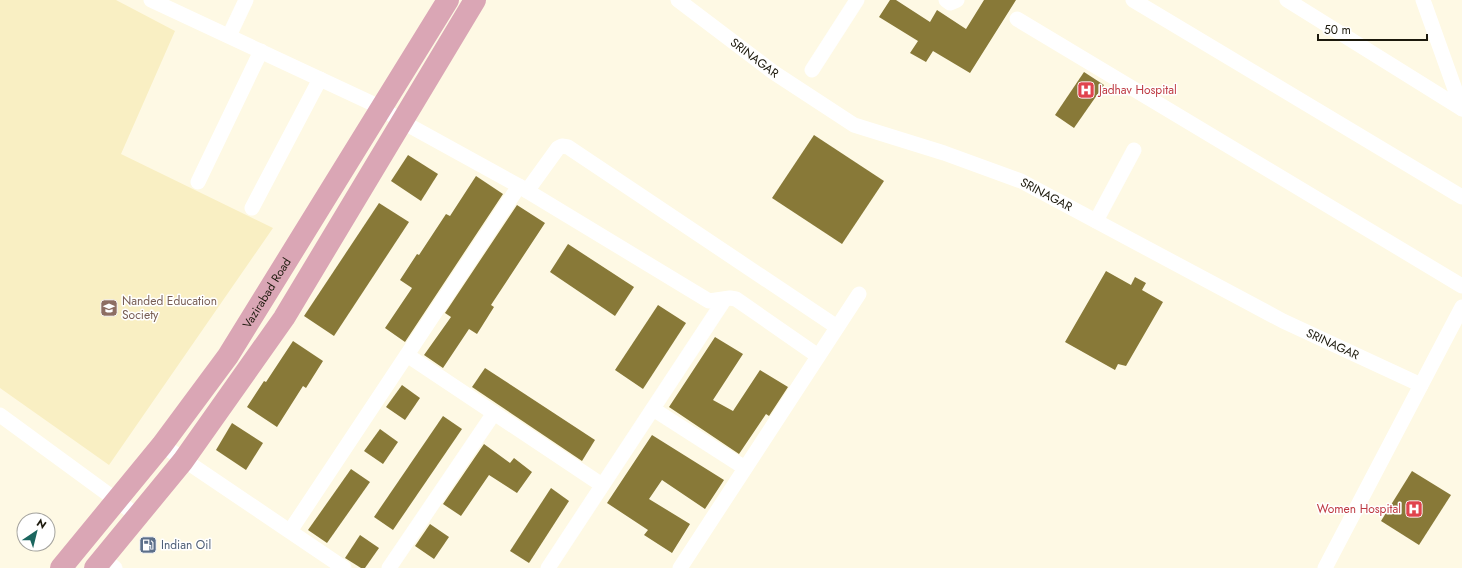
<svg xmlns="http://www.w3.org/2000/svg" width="1462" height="568" font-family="Jost,sans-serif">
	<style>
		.built { fill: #f9efc3 }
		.building { fill: #887938 }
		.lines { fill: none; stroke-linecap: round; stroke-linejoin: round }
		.minor { stroke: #fff; stroke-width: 15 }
		.primary { stroke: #daa6b5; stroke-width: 22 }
		.labels { text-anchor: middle; stroke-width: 3; stroke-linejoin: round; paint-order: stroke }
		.street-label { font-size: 12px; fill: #1c190c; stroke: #fff }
		.health-label { font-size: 12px; fill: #be3a42; stroke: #fff; text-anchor: start }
		.education-label { font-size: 12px; fill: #785e54; stroke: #fff; text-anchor: start }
		.service-label { font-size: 12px; fill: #4e5e75; stroke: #fff; text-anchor: start }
	</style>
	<rect width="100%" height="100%" fill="#fef9e4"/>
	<!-- built -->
	<polygon class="built" points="0,0 116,0 175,31 121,154 273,228 109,465 0,388"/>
	<!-- building -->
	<g class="building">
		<polygon points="890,0 896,0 930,22 937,10 966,29 984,0 1016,0 970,73 933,51 926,62 910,53 918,41 879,17"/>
		<polygon points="1084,72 1104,85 1074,128 1055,115"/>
		<polygon points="814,135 884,181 842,244 772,198"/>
		<polygon points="408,155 438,174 421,201 391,181"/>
		<polygon points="476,176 503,194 405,342 385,328 412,288 400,280 417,254 419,255 446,214 450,216"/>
		<polygon points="379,203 409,222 334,336 304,316"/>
		<polygon points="517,205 545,223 491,305 494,307 477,334 469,329 443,368 424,355 451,317 445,313"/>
		<polygon points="568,244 634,287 615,316 550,272"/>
		<polygon points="1106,271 1131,285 1135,277 1146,283 1142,290 1163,302 1126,366 1118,364 1115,370 1065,342"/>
		<polygon points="658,305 686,323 643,389 615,370"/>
		<polygon points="715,337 743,354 713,400 733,411 760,370 788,387 769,416 766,414 739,454 669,407"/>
		<polygon points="293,341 323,361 306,388 303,386 277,427 247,407 264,381 266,382"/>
		<polygon points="485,368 595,440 582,461 472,387"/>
		<polygon points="402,385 420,398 405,420 386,407"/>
		<polygon points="443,416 462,429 393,530 374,517"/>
		<polygon points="232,423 263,443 246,470 216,450"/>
		<polygon points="380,429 398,442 383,464 364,451"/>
		<polygon points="652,435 724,480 705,509 662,480 649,499 690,524 672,553 644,535 648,530 607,503"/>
		<polygon points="484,444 510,463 514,458 532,472 517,493 489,475 461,516 443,504"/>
		<polygon points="351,469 370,482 327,543 308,530"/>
		<polygon points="1412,471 1451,495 1419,545 1381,521"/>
		<polygon points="551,488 569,501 529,563 510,551"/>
		<polygon points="430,524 449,537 434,559 415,546"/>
		<polygon points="360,535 379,548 365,568 361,568 345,558"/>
	</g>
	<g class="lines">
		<!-- minor -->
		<g class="minor">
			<polyline points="151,0 382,108 401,121 519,186 709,301 730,298 736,299 818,356"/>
			<path id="s1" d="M678,0L773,72L854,125L944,153L1021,181L1283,321L1421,385"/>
			<polyline points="946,0 950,3 957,0"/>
			<polyline points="1133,0 1462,197"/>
			<polyline points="1287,0 1462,109"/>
			<polyline points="1423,0 1462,109"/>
			<polyline points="1017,19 1462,286"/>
			<polyline points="229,36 246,0"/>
			<polyline points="812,70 857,0"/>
			<polyline points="198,182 261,51"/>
			<polyline points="527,191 558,148 562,146 568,147 837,327"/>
			<polyline points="252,208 320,79"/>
			<polyline points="1096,221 1134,150"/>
			<polyline points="407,355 602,485"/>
			<polyline points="653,409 745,468"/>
			<polyline points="0,415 138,516"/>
			<polyline points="162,445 344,568"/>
			<polyline points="290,531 519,186"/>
			<polyline points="103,559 115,568"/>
			<polyline points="389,568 494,413"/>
			<polyline points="548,568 725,299"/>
			<polyline points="680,568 859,294"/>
			<polyline points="1325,568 1462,307"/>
		</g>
		<!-- primary -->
		<g class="primary">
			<path id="s2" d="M61,568L162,445L228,356L448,0"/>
			<polyline points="95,568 183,461 284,318 475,0"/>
		</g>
	</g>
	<!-- icons -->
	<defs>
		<symbol id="hospital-square" viewBox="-11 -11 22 22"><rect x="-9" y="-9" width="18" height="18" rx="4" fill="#e0444e" stroke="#fff"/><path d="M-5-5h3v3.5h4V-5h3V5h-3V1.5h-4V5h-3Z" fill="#fff"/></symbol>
		<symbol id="university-square" viewBox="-11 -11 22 22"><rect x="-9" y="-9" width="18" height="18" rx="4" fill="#8d6e63" stroke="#fff"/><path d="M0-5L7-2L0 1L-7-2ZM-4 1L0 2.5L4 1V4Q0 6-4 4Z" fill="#fff"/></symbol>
		<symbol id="fuel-square" viewBox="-11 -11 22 22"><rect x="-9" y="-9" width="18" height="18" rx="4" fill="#5c6f8a" stroke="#fff"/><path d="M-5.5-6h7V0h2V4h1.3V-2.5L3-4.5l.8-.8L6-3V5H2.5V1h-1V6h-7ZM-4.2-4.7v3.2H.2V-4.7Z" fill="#fff"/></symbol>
	</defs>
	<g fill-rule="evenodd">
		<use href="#hospital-square" x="1076" y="80" width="20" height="20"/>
		<use href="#university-square" x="99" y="298" width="20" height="20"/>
		<use href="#hospital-square" x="1404" y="499" width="20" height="20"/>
		<use href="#fuel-square" x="138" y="535" width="20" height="20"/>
	</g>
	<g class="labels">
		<!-- street labels -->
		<g class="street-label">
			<text dy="4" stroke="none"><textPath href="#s1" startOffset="96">SRINAGAR</textPath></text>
			<text dy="4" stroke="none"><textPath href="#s1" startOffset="421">SRINAGAR</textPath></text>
			<text dy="4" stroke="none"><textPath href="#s2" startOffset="344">Vazirabad Road</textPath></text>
			<text dy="4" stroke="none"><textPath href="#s1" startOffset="744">SRINAGAR</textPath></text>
		</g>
		<!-- health labels -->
		<g class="health-label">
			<text x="1099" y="94">Jadhav Hospital</text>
			<text x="1401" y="513" text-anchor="end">Women Hospital</text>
		</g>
		<!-- education labels -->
		<g class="education-label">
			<text x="122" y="305">Nanded Education<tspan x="122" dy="14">Society</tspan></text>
		</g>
		<!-- service labels -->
		<g class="service-label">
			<text x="161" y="549">Indian Oil</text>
		</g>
	</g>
	<!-- north arrow -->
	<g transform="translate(36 532) rotate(35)"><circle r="19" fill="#ffffff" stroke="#a4a39e"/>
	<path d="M0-3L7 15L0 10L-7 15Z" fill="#1b665f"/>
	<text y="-6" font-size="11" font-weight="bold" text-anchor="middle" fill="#1c190c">N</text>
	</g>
	<!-- scale -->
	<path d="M1318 34v6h109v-6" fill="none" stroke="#1c190c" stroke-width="2"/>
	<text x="1324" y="34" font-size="12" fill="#1c190c" stroke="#ffffff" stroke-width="3" paint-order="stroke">50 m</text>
</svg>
